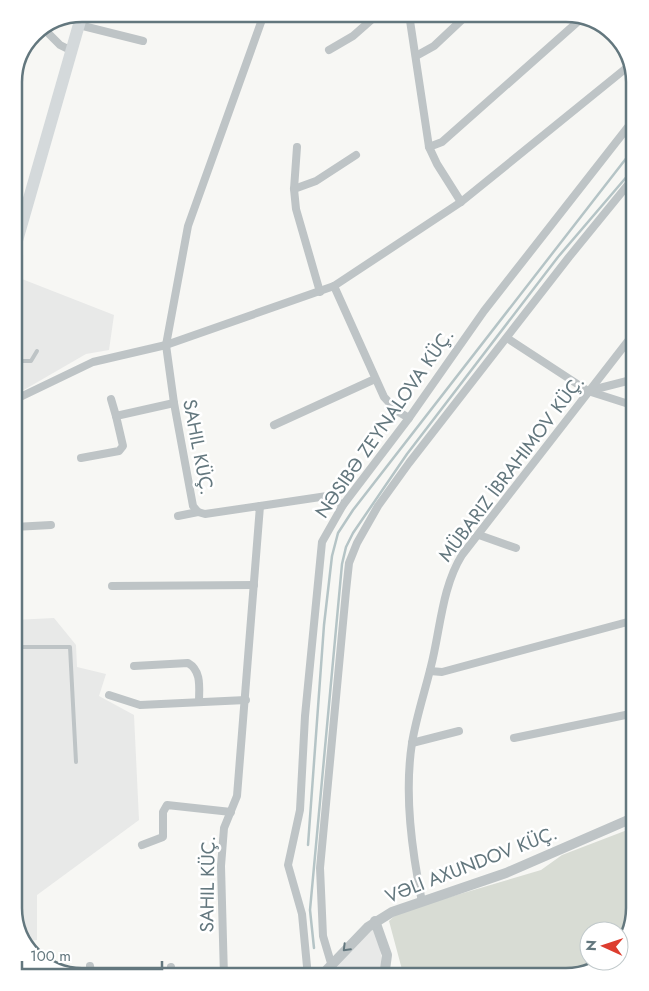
<svg xmlns="http://www.w3.org/2000/svg" width="649" height="991" font-family="Jost,sans-serif">
	<style>
		.built { fill: #e8e9e8 }
		.green { fill: #d8dcd4 }
		.lines { fill: none; stroke-linecap: round; stroke-linejoin: round }
		.stream { stroke: #b5c4c6; stroke-width: 2.5 }
		.service { stroke: #bec4c6; stroke-width: 4 }
		.minor { stroke: #bec4c6; stroke-width: 8 }
		.tertiary { stroke: #bec4c6; stroke-width: 10 }
		.primary { stroke: #d4d9db; stroke-width: 12 }
		.oneway { stroke: #63777e }
		.labels { text-anchor: middle; stroke-width: 5; stroke-linejoin: round; paint-order: stroke }
		.street-label { font-size: 19px; fill: #63777e; stroke: #fff }
		.rim { fill: none; stroke: #63777e; stroke-width: 2.5 }
	</style>
	<rect width="100%" height="100%" fill="#f7f7f4"/>
	<!-- built -->
	<g class="built">
		<polygon points="22,279 114,315 109,350 86,354 22,391 14,374 14,299"/>
		<polygon points="54,618 76,645 77,667 106,674 99,696 134,715 139,820 37,895 37,940 23,942 14,908 14,620"/>
		<polygon points="373,929 380,947 382,964 379,977 325,977"/>
	</g>
	<!-- green -->
	<path class="green" d="M635,827C635,860 643,926 619,950V931H589V961H608L600,968L566,977H404L389,921L399,912L541,870L562,855Z"/>
	<g class="lines">
		<!-- stream -->
		<g class="stream">
			<polyline points="308,845 324,625 332,556 338,533 353,510 635,147"/>
			<polyline points="314,948 310,910 342,564 346,547 353,533 407,454 558,257 635,167"/>
		</g>
		<!-- service -->
		<g class="service">
			<polyline points="113,14 131,18"/>
			<polyline points="14,361 31,361 37,351"/>
			<polyline points="14,468 17,468"/>
			<polyline points="14,647 70,647 76,762"/>
		</g>
		<!-- minor -->
		<g class="minor">
			<polyline points="409,14 429,147 437,164 461,202"/>
			<polyline points="79,25 143,41"/>
			<polyline points="45,30 60,45 72,51"/>
			<polyline points="329,50 353,36 378,14"/>
			<polyline points="416,56 434,46 468,14"/>
			<polyline points="297,147 294,189 296,209 320,292"/>
			<polyline points="429,147 442,142 582,18"/>
			<polyline points="294,189 316,181 356,155"/>
			<polyline points="334,286 384,397 397,411 409,418"/>
			<polyline points="507,338 588,391 635,406"/>
			<polyline points="588,391 635,379"/>
			<polyline points="111,399 116,416"/>
			<polyline points="14,400 93,362 166,345 334,286 461,202 630,65"/>
			<polyline points="274,425 375,379"/>
			<polyline points="81,458 119,451 123,446 116,416 174,403"/>
			<polyline points="260,506 327,496 343,505"/>
			<polyline points="178,516 198,512"/>
			<polyline points="14,527 51,525"/>
			<polyline points="479,535 516,548"/>
			<polyline points="112,586 254,585"/>
			<path d="M134,666L188,663C202,671 199,688 199,702"/>
			<polyline points="430,671 442,672 635,620"/>
			<polyline points="109,695 140,705 246,700"/>
			<polyline points="514,738 635,713"/>
			<polyline points="412,743 459,731"/>
			<polyline points="142,845 163,837 163,812 167,805 231,812"/>
			<path d="M422,902C412,851 404,795 412,743C417,712 428,683 434,653C441,620 444,584 462,555L635,332"/>
			<polyline points="331,963 323,936 320,868 346,591 349,563 357,543 378,506 409,463 569,257 635,176"/>
			<polyline points="90,966 92,977"/>
			<polyline points="171,967 172,977"/>
			<polyline points="224,977 221,866 224,828 237,796 260,506 205,514 198,512 193,506 174,403 166,345 188,226 264,14"/>
			<polyline points="308,977 302,914 288,865 300,810 305,716 322,542 343,505 409,418 484,311 635,118"/>
		</g>
		<!-- tertiary -->
		<g class="tertiary">
			<polyline points="375,921 387,955 384,977"/>
			<polyline points="320,977 368,927 392,912 506,873 635,817"/>
		</g>
		<!-- primary -->
		<polyline class="primary" points="14,251 82,14"/>
	</g>
	<!-- one-way arrows -->
	<defs><path id="oneway-chevron" d="M-2-3.5L2.5 0L-2 3.5" fill="none" stroke-width="1.6" stroke-linecap="round" stroke-linejoin="round" transform="scale(1.25)"/></defs>
	<use class="oneway" href="#oneway-chevron" transform="translate(346 948) rotate(135)"/>
	<g class="labels">
		<!-- street labels -->
		<g class="street-label">
			<text transform="translate(384 423) rotate(-55)" y="7">NƏSIBƏ ZEYNALOVA KÜÇ.</text>
			<text transform="translate(199 447) rotate(79)" y="7">SAHIL KÜÇ.</text>
			<text transform="translate(511 468) rotate(-53)" y="7">MÜBARIZ İBRAHIMOV KÜÇ.</text>
			<text transform="translate(471 864) rotate(-21)" y="7">VƏLI AXUNDOV KÜÇ.</text>
			<text transform="translate(207 884) rotate(-89)" y="7">SAHIL KÜÇ.</text>
		</g>
	</g>
	<!-- crop -->
	<path d="M0 0H649V991H0ZM82 22H566A60 60 0 0 1 626 82V908A60 60 0 0 1 566 968H82A60 60 0 0 1 22 908V82A60 60 0 0 1 82 22Z" fill="#fff" fill-rule="evenodd"/>
	<path class="rim" d="M82 22H566A60 60 0 0 1 626 82V908A60 60 0 0 1 566 968H82A60 60 0 0 1 22 908V82A60 60 0 0 1 82 22Z"/>
	<!-- north arrow -->
	<g transform="translate(604 946) rotate(273)"><circle r="24" fill="#ffffff" stroke="#c1c9cb"/>
	<path d="M0-4L9 19L0 12L-9 19Z" fill="#dd3d2f"/>
	<text y="-8" font-size="14" font-weight="bold" text-anchor="middle" fill="#63777e">N</text>
	</g>
	<!-- scale -->
	<path d="M22 961v8h140v-8" fill="none" stroke="#63777e" stroke-width="2.5"/>
	<text x="30" y="961" font-size="15" fill="#63777e" stroke="#ffffff" stroke-width="4" paint-order="stroke">100 m</text>
</svg>
